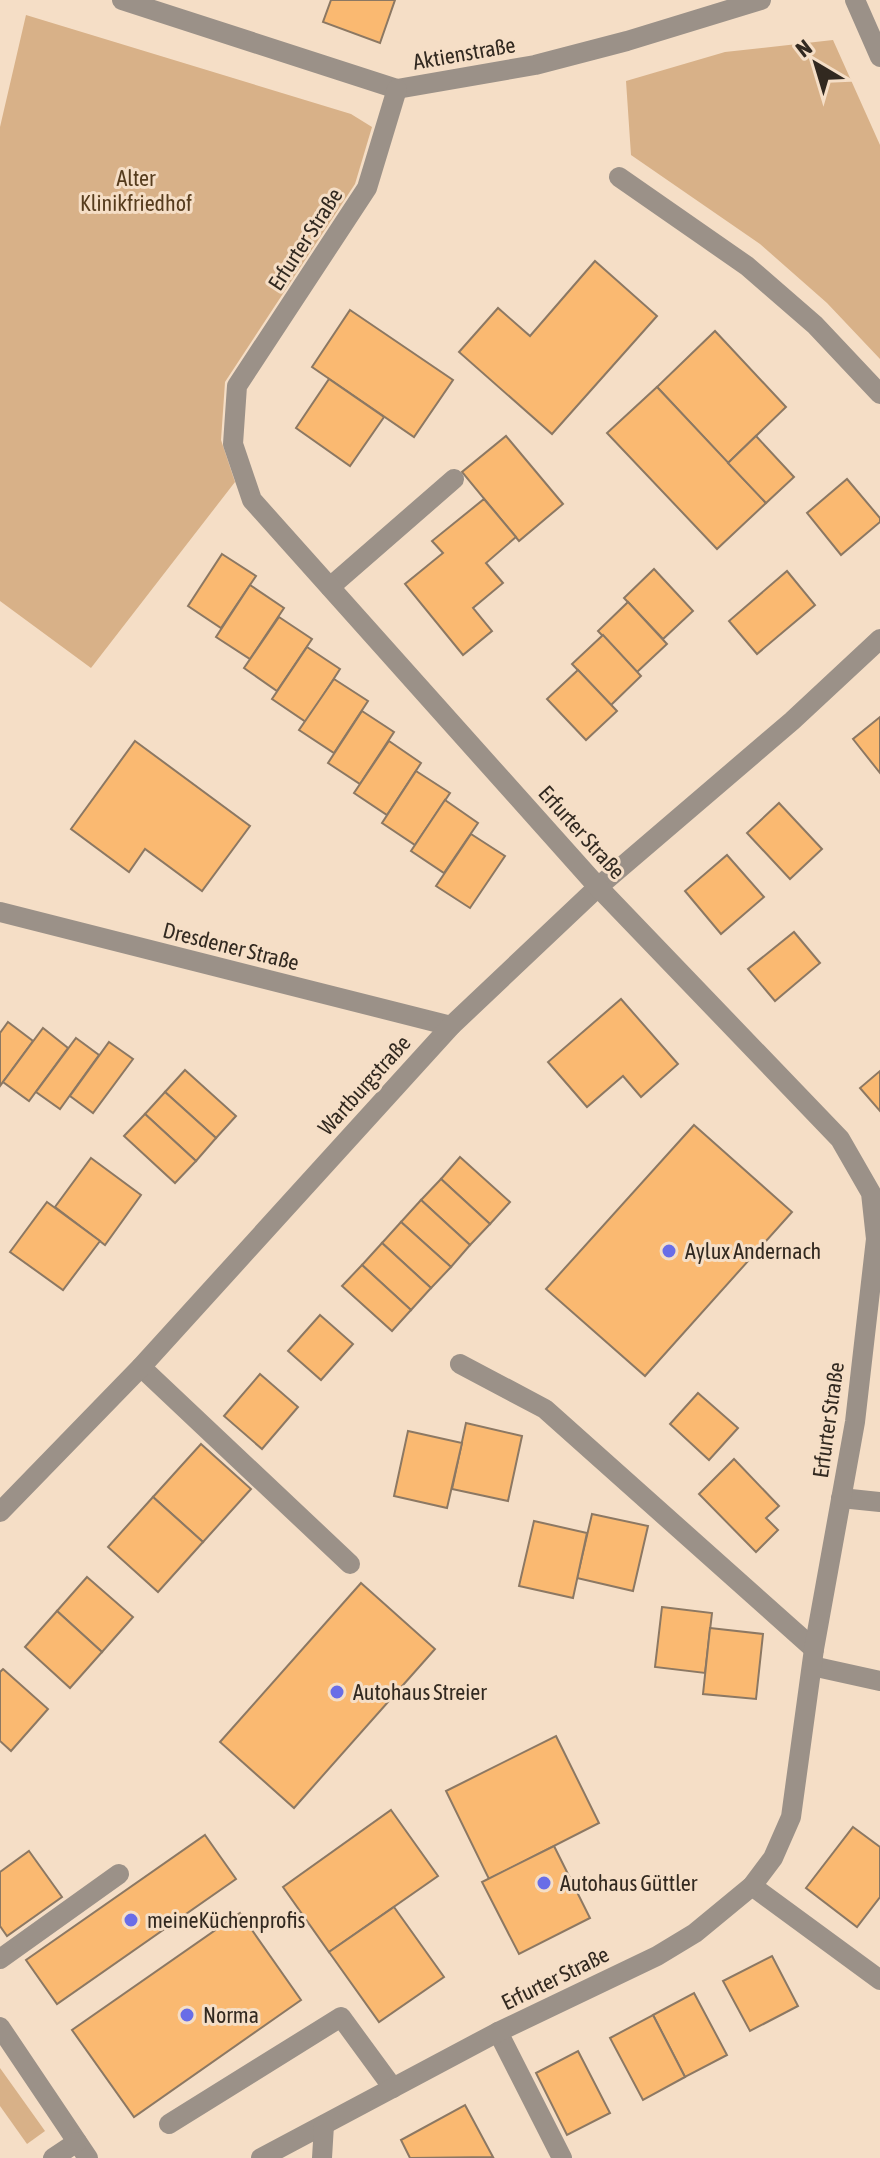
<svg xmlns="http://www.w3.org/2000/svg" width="880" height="2158" font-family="'Asap Condensed',sans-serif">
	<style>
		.green { fill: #d8b188 }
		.building { fill: #fab971; stroke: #8c7863; stroke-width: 2 }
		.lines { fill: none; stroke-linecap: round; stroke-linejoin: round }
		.minor { stroke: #9b9188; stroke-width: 20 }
		.poi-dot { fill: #696de7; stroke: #f5dec6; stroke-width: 3 }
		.labels { text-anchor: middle; stroke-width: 6; stroke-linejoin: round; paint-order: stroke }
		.street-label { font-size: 22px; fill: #322920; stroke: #f5dec6 }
		.park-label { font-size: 22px; fill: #563c1d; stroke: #f5dec6 }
		.poi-label { font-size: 22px; fill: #322920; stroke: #f5dec6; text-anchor: start }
	</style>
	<rect width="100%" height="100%" fill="#f5dec6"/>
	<!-- green -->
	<g class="green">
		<polygon points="26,15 351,114 372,127 355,184 225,382 221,440 235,482 91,668 0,601 0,127"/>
		<polygon points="833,40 880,145 880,359 827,303 760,244 631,155 626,81 725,52"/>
		<polygon points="0,2068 45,2131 27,2144 0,2106"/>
	</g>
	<!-- building -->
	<g class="building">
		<polygon points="331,0 395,0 380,43 323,22"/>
		<polygon points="595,261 657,316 552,434 459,352 498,308 530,336"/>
		<polygon points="350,310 453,380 414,437 312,367"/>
		<polygon points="715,331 786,407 728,463 657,387"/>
		<polygon points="329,379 384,417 350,466 296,428"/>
		<polygon points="657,387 766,503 717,549 607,433"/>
		<polygon points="506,436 563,504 519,541 462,472"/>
		<polygon points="756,436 794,477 766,503 728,463"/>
		<polygon points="847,479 880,518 880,522 841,555 807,513"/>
		<polygon points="484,499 516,537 486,563 503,583 473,608 492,631 463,655 405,584 443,553 432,541"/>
		<polygon points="222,554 256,576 221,628 188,606"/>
		<polygon points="654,569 693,611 663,639 624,598"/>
		<polygon points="787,571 815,605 757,654 729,621"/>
		<polygon points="250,585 284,608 250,659 216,637"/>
		<polygon points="628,602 667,644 637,672 598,631"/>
		<polygon points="279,617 312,639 277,691 244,668"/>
		<polygon points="603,635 641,676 611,705 572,664"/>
		<polygon points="307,647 340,669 306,722 272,699"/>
		<polygon points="578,670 617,711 586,740 547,699"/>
		<polygon points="334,679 368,701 334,753 299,730"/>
		<polygon points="362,711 394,732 360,784 328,763"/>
		<polygon points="880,717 880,773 853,739"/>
		<polygon points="135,741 250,826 202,891 145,849 129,872 71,829"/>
		<polygon points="389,741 421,763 387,815 354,793"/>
		<polygon points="416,771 450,793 415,845 382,823"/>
		<polygon points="445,800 478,823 444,873 411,851"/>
		<polygon points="779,803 822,849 790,879 747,833"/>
		<polygon points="471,834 505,856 470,908 436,886"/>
		<polygon points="727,855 764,897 721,934 685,891"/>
		<polygon points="794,932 820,963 775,1001 748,969"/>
		<polygon points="621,999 678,1064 641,1097 623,1076 587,1107 548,1062"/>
		<polygon points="8,1022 33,1041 0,1086 0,1033"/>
		<polygon points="43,1028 68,1048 29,1101 3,1082"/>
		<polygon points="76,1038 99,1055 60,1109 36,1092"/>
		<polygon points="109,1042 133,1059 93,1113 70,1096"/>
		<polygon points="185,1070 236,1116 216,1138 165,1092"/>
		<polygon points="880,1071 880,1111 860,1088"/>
		<polygon points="165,1092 216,1138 196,1161 145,1114"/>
		<polygon points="145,1114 196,1161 175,1183 124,1136"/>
		<polygon points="694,1125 792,1212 645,1376 546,1289"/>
		<polygon points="460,1157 510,1202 490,1224 441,1179"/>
		<polygon points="91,1158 141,1195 105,1245 55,1207"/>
		<polygon points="441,1179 490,1224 470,1245 421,1200"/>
		<polygon points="421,1200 470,1245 451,1267 401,1222"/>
		<polygon points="47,1202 100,1241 63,1290 10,1252"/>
		<polygon points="401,1222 451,1267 431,1288 382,1243"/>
		<polygon points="382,1243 431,1288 411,1310 362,1265"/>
		<polygon points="362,1265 411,1310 392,1331 342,1286"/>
		<polygon points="320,1315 353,1344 321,1380 288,1351"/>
		<polygon points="260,1374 298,1407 262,1449 224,1416"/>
		<polygon points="698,1393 738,1428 709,1460 670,1424"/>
		<polygon points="466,1423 522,1436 508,1501 452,1489"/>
		<polygon points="408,1431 462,1443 447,1508 394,1496"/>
		<polygon points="201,1444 251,1489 203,1542 153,1497"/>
		<polygon points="734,1459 779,1506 766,1518 778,1530 756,1552 699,1494"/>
		<polygon points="153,1497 203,1542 158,1592 108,1547"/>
		<polygon points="592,1514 648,1526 633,1591 577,1578"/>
		<polygon points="534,1521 587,1533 573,1598 519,1586"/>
		<polygon points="87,1577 133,1617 102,1652 57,1611"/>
		<polygon points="361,1583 435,1649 294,1808 220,1742"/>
		<polygon points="662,1607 712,1613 705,1673 655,1667"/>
		<polygon points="57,1611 102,1652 70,1688 25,1647"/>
		<polygon points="710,1628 763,1634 756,1699 703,1694"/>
		<polygon points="3,1669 48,1709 11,1751 0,1741 0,1672"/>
		<polygon points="556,1736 599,1823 489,1879 446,1791"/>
		<polygon points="391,1810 438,1876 329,1952 283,1887"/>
		<polygon points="853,1827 880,1847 880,1897 857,1927 806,1888"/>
		<polygon points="205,1835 236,1879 57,2004 26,1960"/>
		<polygon points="554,1846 590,1918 519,1954 482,1882"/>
		<polygon points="29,1851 62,1897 7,1936 0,1926 0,1872"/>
		<polygon points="394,1907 444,1977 379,2022 329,1952"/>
		<polygon points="240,1913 301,2000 134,2117 72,2030"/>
		<polygon points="772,1956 798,2006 750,2031 723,1981"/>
		<polygon points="694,1993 727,2055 685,2077 653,2015"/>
		<polygon points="653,2015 685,2077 643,2100 610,2038"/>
		<polygon points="578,2051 610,2113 567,2135 536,2073"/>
		<polygon points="465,2105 493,2157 410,2158 401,2140"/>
	</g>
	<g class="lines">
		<!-- minor -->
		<g class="minor">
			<polyline points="122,0 397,89 535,65 627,41 761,0"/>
			<polyline points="855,0 880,57"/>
			<polyline points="619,177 747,266 815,325 880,394"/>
			<polyline points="330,587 454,479"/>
			<polyline points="0,912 451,1026"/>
			<polyline points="460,1364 545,1409 814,1649"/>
			<polyline points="141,1367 350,1564"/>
			<polyline points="841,1498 880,1502"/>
			<polyline points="0,1512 141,1367 451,1026 598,887 792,721 880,639"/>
			<polyline points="812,1666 880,1681"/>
			<polyline points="752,1886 880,1980"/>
			<polyline points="0,1959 119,1874"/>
			<polyline points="0,2027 88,2158"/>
			<polyline points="498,2032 562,2158"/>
			<polyline points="169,2124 341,2017 393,2088"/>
			<polyline points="53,2158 77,2142"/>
			<polyline points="261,2158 498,2032 657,1956 695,1933 752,1886 773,1858 791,1817 814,1649 855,1422 876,1239 871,1193 840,1139 598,887 252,500 233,444 237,386 367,188 397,89"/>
			<polyline points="322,2158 324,2125"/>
		</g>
	</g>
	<!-- markers -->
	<g class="poi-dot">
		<circle cx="669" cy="1251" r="8"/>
		<circle cx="337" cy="1692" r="8"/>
		<circle cx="544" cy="1883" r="8"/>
		<circle cx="131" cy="1920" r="8"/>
		<circle cx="187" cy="2015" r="8"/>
	</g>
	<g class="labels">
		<!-- street labels -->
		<g class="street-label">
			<text transform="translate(464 53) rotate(-10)" y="8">Aktienstraße</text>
			<text transform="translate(305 239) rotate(-57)" y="8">Erfurter Straße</text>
			<text transform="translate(582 832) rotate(48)" y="8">Erfurter Straße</text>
			<text transform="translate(231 946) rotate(14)" y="8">Dresdener Straße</text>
			<text transform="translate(364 1085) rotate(-48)" y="8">Wartburgstraße</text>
			<text transform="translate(828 1420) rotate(-82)" y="8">Erfurter Straße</text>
			<text transform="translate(555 1978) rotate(-26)" y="8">Erfurter Straße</text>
		</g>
		<!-- park labels -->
		<g class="park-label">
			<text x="136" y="186">Alter<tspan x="136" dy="25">Klinikfriedhof</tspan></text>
		</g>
		<!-- poi labels -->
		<g class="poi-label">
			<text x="685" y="1259">Aylux Andernach</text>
			<text x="353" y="1700">Autohaus Streier</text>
			<text x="560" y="1891">Autohaus Güttler</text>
			<text x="147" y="1928">meineKüchenprofis</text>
			<text x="203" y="2023">Norma</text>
		</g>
	</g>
	<!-- north arrow -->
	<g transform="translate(816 64) rotate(322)" stroke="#f5dec6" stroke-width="6" paint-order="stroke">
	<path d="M0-6L14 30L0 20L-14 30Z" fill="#322920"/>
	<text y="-12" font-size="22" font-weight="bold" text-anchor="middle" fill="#322920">N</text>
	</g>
</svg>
